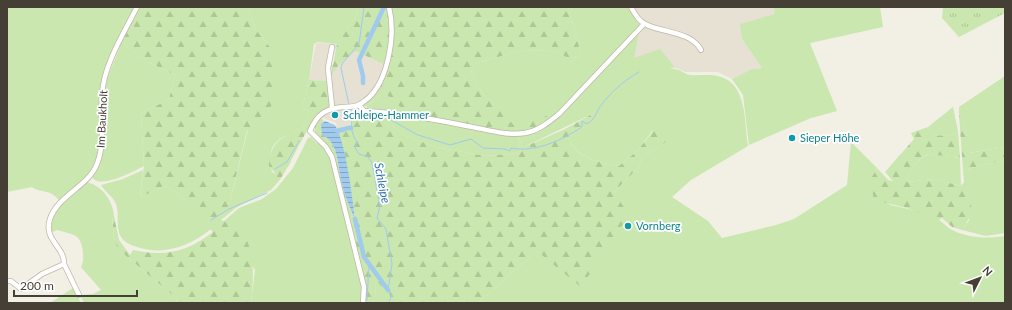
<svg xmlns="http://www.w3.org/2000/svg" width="1012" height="310" font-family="Lato,sans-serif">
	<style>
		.residential { fill: #e6e1d3 }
		.grass { fill: #c9e7ae }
		.forest { fill: url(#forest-firs); fill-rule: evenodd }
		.park { fill: url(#park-tufts) }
		.water { fill: url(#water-rules) }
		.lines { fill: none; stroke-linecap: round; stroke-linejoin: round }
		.stream { stroke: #a1caef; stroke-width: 1 }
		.canal { stroke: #a1caef; stroke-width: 4.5 }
		.minor-casing { stroke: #beb7a8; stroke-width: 6 }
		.minor { stroke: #fff; stroke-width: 4.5 }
		.culture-dot { fill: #0f9aa8; stroke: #fff; stroke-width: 1.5 }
		.labels { text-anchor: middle; stroke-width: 3.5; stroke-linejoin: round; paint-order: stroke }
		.culture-label { font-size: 11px; fill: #0d838f; stroke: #fff; text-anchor: start }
		.street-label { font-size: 11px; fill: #453f35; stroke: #fff }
		.water-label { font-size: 12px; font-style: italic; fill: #2f71af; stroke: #fff }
	</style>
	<defs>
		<pattern id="forest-firs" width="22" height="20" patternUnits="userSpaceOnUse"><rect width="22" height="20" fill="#c9e7ae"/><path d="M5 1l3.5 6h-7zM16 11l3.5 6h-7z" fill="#aec796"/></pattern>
		<pattern id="park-tufts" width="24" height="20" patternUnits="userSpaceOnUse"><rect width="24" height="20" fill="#c9e7ae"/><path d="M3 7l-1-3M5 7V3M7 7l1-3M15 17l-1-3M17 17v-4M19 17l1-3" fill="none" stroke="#aec796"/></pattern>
		<pattern id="water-rules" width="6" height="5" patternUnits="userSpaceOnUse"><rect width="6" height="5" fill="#a1caef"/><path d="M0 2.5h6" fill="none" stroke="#85a5c2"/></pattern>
	</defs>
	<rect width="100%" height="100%" fill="#f2efe5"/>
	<!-- residential -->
	<g class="residential">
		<polygon points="633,7 774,7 776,14 742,39 762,68 752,69 732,79 718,72 685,72 677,68 669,69 633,58 639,32 644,27"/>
		<polygon points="316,43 337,44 331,65 339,65 355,51 384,64 379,81 372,93 356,104 349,106 350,125 337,128 336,123 320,117 330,110 327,81 309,80"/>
	</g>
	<!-- grass -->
	<g class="grass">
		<path d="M7,7H136L103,82L102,129L98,155L89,174L58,204L59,200C49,188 42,194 32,187L7,192Z"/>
		<path d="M247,7H356L357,15L337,44L317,42L314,44L309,80L302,108L309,111L302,129L296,130L295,133C273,138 266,151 272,172L276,174L279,181L271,190L237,207L221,220L229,205L269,46L257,31Z"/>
		<polygon points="568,7 630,7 640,26 557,115 522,124 518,130 482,93 471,73 474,64 519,51 550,50 569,58 582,57"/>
		<polygon points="774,7 880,7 883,27 810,43 837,111 811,118 749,145 743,95 732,79 752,69 762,68 742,39 740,24 775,14"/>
		<path d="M639,32L634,58L660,49L674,66L670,69C682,68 683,74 690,75C699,76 709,74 718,76C748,83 744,122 748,146L691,180L672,197L708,221L722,238L776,225L794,219L847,185L851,142L877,168L870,180L890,205C906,208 923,212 938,219C942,222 946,226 950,229C967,238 986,239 1005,236V303H478L537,251L614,192L638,168L643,157L662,145L653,130L637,151L619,166C599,162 577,159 568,137L599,117L594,113L522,148L518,134L546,126Z"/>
		<path d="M122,42L146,61L175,75L169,99L141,114L144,166C134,171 99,191 91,176L101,156L104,145V95L107,78Z"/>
		<polygon points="1005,76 1005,147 968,153 968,136 959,114 959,107"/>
		<polygon points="384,92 410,115 370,110 366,107"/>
		<polygon points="953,107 958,131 950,136 930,135 928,127"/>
		<polygon points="391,116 518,136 521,153 485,156 436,147 406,136 391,125"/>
		<polygon points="311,137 317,143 320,142 331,157 363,288 362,303 251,303 255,270 223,222 239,208 262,199 276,189 293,168 308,138"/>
		<path d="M929,154L960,158L961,186L934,179L907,182C909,167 916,161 929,154Z"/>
		<polygon points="1005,160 1005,233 986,236 962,230 969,220 969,185 964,182 963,170"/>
		<path d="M143,170L140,197L166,186L182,198L204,210V223L211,229C190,246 164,256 137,247C131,245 125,243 121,237C115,227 120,214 116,204C113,196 105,192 101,185L123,179Z"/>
		<path d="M86,182C102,185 113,201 114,216L112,217L114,238L118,249L176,298L177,303H84L80,295L93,294L101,290L81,267C84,261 83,258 83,252C81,233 73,235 57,230L52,232C49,210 71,195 86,182Z"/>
		<polygon points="376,280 388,286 391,303 373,303 375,297"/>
		<polygon points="73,288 81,303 50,303"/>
	</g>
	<!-- forest -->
	<g class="forest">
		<path d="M139,7H247L257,31L269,46L277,63L276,101L247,131L229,205L221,220L243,230C255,256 254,275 251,303H177L176,298L118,249L114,238L112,216H114L119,240L130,255L133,250C165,257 187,252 213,232L204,223L203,210L182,198L166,186L140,197L144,166L141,114L169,99L175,75L146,61L122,42Z"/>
		<path d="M356,7H388C390,27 390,44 384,64L355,51L339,65L331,75L337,44L357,15Z"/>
		<path d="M390,7H568L582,57L569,58L550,50L519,51L474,64L471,73L482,93L518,129L522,124L553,114L557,115L546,125L518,134L522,148L565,129L594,113L599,117L568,137C576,159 599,162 619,166L637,151L654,130L670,138L662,145L643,157L638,168L614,192L629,215L581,287L537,251L478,303H391L388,286L384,289L376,280L375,298L373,303H363L365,287L349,215L333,157L315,133V124L320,117L324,121L322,122L326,137C338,145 338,166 341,179C344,192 348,206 355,217L337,128L351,125L352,115L362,116L365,119L369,117L371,113L410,116L384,92L366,107L364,105L381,87L392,47L393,25ZM391,116L518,136L521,153L485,156L436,147L406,136L391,125Z"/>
		<path d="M309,80L327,81L330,107C305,121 296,158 279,181L276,174L269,166C269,149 277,137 295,133L296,130L302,129L309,111L302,108Z"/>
		<polygon points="959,114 968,136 969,153 1005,147 1005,160 963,170"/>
		<path d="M928,127L931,135L950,136L958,131L960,158L928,154C916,161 909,167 907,182L934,179L961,186L964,182L969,184C971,205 975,212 962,230L952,227L942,218L939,220L907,208L874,200L870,180L877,168L888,180L893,181L885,172L914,139L911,133Z"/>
	</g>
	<!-- park -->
	<polygon class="park" points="943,7 1005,7 1005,13 959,37 942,18"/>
	<!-- water -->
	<path class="water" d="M325,121L335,125C346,143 352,196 355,219C349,206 344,194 341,180C338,166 338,141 322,135L321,124Z"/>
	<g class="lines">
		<!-- stream -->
		<g class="stream">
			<polyline points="349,105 341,68 342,64 359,44 364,7"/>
			<path d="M351,108C352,119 349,132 357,142L355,148L359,154L368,157L372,163L380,206L377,218L386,229L392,264L388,290L392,294L389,303"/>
			<path d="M351,115H382L418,135L450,145L471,139L483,148L505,149L510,151L511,148C534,153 563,140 582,127V121L587,124C596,119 596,111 602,104C612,91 625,80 639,72"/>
			<polyline points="275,169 287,162 299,141"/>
			<polyline points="211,220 229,209 267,193"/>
			<polyline points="367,300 369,264"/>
		</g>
		<!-- canal -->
		<g class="canal">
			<polyline points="363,83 363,76 359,60 384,7"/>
			<polyline points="348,128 351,128"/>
			<polyline points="337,131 345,129"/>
			<polyline points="355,219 364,257 388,290"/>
		</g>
		<defs>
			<g id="minor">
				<path d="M631,7C634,13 639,21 645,24C662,33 691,31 701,50"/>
				<path d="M359,105L364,111C398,113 433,119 467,126C485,129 506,136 525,133C538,131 549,122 559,114L644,24"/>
				<polyline points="332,107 328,68 332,47"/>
				<polyline points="7,281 11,281 21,289 42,274 64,264"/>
				<path d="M79,295L64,264C65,247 43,240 50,219C58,195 88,187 97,164C106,140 100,119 102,94C104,64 124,33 137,7"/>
				<path d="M363,303L364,287L332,157L326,147L310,131C317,114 326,108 344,107C349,107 355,107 360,104C388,89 396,36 389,7"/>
			</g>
		</defs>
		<!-- minor casing -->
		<use href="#minor" class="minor-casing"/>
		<!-- minor -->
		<use href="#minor" class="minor"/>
	</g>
	<!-- markers -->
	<g class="culture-dot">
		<circle cx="335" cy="115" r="4"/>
		<circle cx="792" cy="138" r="4"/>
		<circle cx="628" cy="226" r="4"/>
	</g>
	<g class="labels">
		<!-- culture labels -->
		<g class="culture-label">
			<text x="343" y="119">Schleipe-Hammer</text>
			<text x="800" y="142">Sieper Höhe</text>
			<text x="636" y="230">Vornberg</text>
		</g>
		<!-- street labels -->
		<g class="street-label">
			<text transform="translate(102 119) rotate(-87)" y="4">Im Baukholt</text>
		</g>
		<!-- water labels -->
		<g class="water-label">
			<text transform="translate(382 183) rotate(79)" y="4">Schleipe</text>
		</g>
	</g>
	<!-- border -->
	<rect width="1012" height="310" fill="none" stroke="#453f35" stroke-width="16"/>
	<!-- north arrow -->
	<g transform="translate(980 278) rotate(48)" stroke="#ffffff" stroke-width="3" paint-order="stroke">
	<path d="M0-3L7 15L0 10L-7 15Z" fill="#453f35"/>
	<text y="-6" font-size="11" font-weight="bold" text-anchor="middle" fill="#453f35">N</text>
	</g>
	<!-- scale -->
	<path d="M14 290v6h123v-6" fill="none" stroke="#453f35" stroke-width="2"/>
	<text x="20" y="290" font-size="12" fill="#453f35" stroke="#ffffff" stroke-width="3" paint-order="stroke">200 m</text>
</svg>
